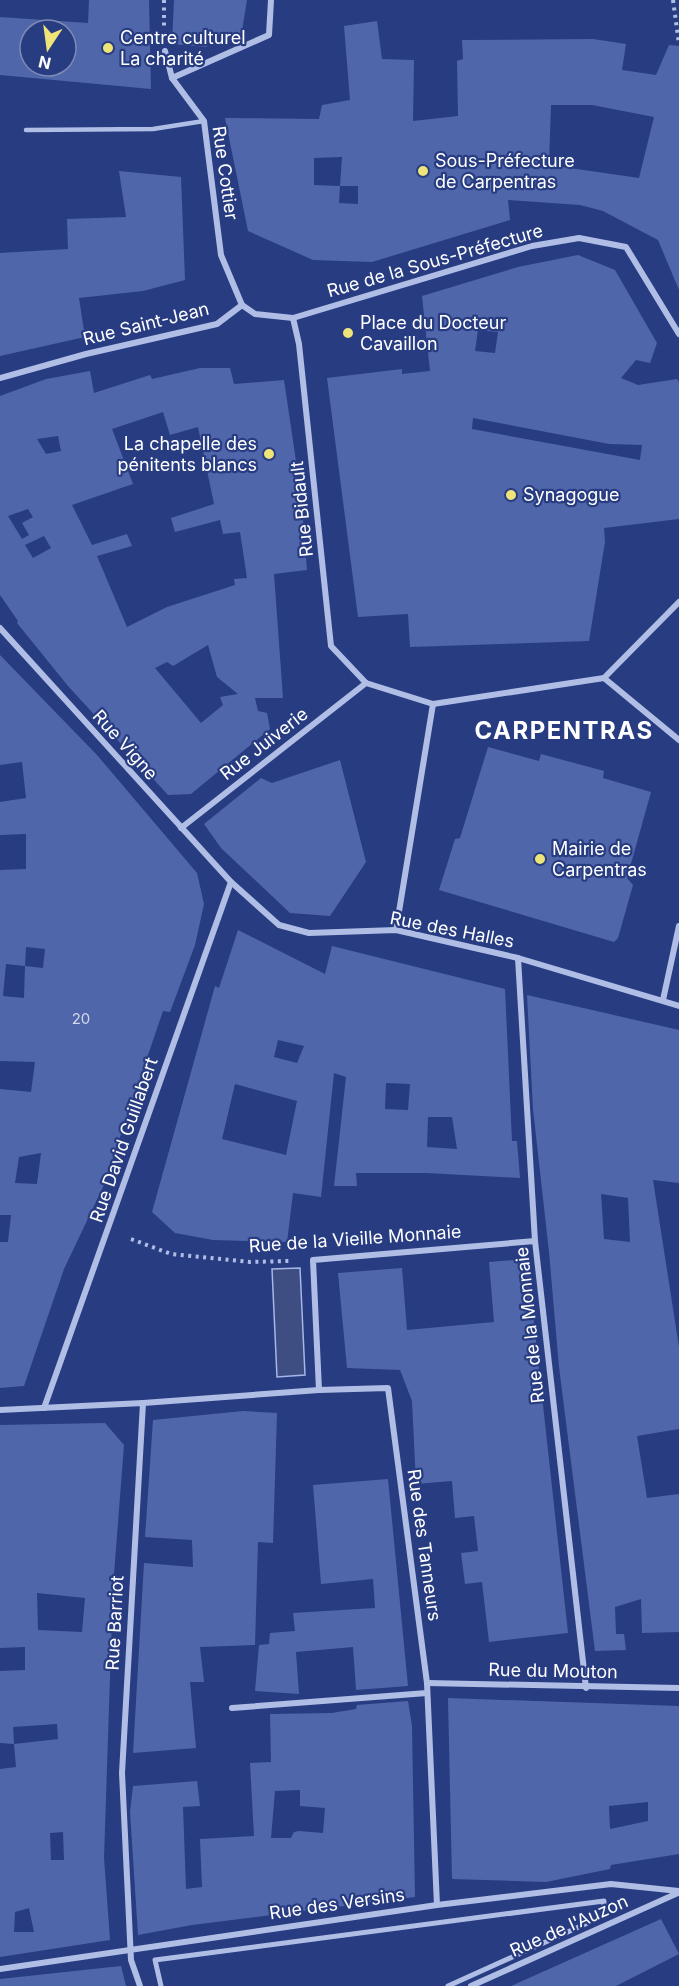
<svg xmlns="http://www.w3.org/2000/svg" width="679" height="1986" font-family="Inter,sans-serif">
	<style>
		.water { fill: #3f4e82; stroke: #a5b6e7; stroke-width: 1.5 }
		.building { fill: #5066aa; fill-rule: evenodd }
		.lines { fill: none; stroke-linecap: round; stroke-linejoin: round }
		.path { stroke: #b0bee6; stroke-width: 4; stroke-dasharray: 3 4.5; stroke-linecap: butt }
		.service { stroke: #b0bee6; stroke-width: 4.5 }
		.pedestrian { stroke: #b0bee6; stroke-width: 5 }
		.minor { stroke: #b0bee6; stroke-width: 6 }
		.poi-dot { fill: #eee477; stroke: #283c82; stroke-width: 2 }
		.labels { text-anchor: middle; stroke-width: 4.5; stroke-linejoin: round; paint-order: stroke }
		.number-label { font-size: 15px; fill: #d3d9ea }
		.poi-label { font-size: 18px; fill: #fff; stroke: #283c82; text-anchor: start }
		.street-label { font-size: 18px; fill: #fff; stroke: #283c82 }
		.district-label { font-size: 24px; font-weight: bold; letter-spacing: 1.5px; fill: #fff; stroke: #283c82 }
	</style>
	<rect width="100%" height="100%" fill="#283c82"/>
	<!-- water -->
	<polygon class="water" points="300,1268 305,1375 277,1377 272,1269"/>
	<!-- building -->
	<g class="building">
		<path d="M89,0H149L151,89L0,75V17L88,23ZM30,30H66V66H30Z"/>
		<polygon points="174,0 247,0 241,37 208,34 207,47 172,44"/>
		<path d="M377,21L382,59L414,60L413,121L458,116L457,61L463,59L462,40L593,39L626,44L622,70L656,75L669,45L679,46V290L658,240L603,211L580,205L508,200L510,220L372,262L313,260L248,231L225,118L319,119L322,105L350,100L344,26ZM551,105H592L654,117L639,178L549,165ZM342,157L340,186L314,185V158ZM340,186H358V204L339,203Z"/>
		<polygon points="119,171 181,177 185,280 143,291 79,298 85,337 0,356 0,253 68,249 67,219 126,217"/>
		<path d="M578,255L615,270L657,343L650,363L636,360L621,378L638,385L677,379L679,382V519L604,528L605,542L589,641L410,647L408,614L358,617L327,378L402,369V374L430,371L422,296L518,267ZM478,330L498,332L495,353L475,351ZM473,418L609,444L642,445L640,460L472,429Z"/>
		<path d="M200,368H230L234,384L284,380L301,495L307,570L274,574L283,698H255L258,711L267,713L270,729L191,794L168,795L68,686L17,623L18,621L0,595V396L46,379L90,371L94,393L150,375L152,379ZM163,412L170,435L198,427L214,504L171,518L175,532L220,520L223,534L240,532L247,578L234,579L235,585L167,607L127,627L97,556L132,546L127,534L92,545L72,505L133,484L112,429ZM58,436L61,451L46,454L37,439ZM28,509L33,517L22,523L29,535L22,539L8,516ZM44,536L51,548L33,558L25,545ZM208,645L217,677L238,694L220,697L223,705L201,723L155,668L167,662L173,666Z"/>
		<path d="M0,655L97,755L197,873L204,904L195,945L170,1012L163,1011L103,1187L64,1269L24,1386L0,1388V1242H8L11,1215H0V1089L31,1092L35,1062L0,1061V870L26,869V834L0,835V802L26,798L22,762L0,765ZM26,947L45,949L43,968L25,966L24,998L3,996L6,964L25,966ZM41,1153L37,1184L15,1183L19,1157Z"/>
		<polygon points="488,747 539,761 541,754 604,771 603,778 651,792 627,878 633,885 618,938 614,942 439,890 455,839 460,838"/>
		<polygon points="340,760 366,862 330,916 290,913 221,848 204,824 261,778 272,783"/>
		<path d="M238,930L325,974L332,946L505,989L512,1141H517L520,1178L427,1173H356L357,1186H334L346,1077L334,1073L321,1197L293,1193L287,1242L213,1240L175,1233L152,1212L215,986L219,988ZM278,1040L304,1046L297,1063L274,1057ZM386,1083L410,1084L408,1110L385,1109ZM235,1084L297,1101L286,1155L222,1139ZM428,1117H452L457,1149L427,1147Z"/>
		<path d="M527,995L679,1030V1183L653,1180L679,1347V1429L637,1436L647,1498L679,1494V1632L642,1633L641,1599L615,1607L616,1634H624L626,1650L595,1651L559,1367L549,1252L533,1109ZM601,1194L628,1198L630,1242L604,1239Z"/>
		<polygon points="527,1259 568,1633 489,1642 482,1582 465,1584 461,1553 478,1551 474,1516 455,1518 452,1481 416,1484 412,1401 400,1370 347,1368 338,1273 402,1268 407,1330 494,1322 489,1262"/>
		<polygon points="243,1411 277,1413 273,1543 258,1542 255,1645 200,1647 204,1682 190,1682 196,1748 133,1753 144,1563 193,1567 192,1540 145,1537 153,1420"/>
		<path d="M105,1423L124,1445L113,1587L104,1858L110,1940L0,1957V1769L16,1767L14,1744L58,1739L57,1724L13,1727L14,1744L0,1743V1671L25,1670V1647L0,1648V1425ZM37,1593L85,1598L82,1632L38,1630ZM63,1832L64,1860H51L50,1833ZM29,1908L34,1932H14L15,1912Z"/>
		<polygon points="388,1479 408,1686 356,1690 353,1647 296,1652 299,1694 255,1691 259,1645 269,1644 270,1633 295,1631 293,1613 375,1608 373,1579 321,1584 313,1485"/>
		<path d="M448,1698L679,1706V1854L611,1865L610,1869L546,1882L452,1879ZM648,1802V1821L610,1829L609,1806Z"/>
		<path d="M408,1701L412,1726L415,1897L192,1925L138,1935L130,1812L133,1786L197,1781L200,1806L183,1807L186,1889L202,1887L200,1839L254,1836L250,1763L271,1762L270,1714L332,1713L356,1709L357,1705ZM300,1790V1806L325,1808L323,1833L299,1831L294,1832L291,1838H271L275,1791Z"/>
		<polygon points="661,1919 679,1954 616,1986 511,1986"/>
		<polygon points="121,1966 126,1986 0,1986 0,1979"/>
	</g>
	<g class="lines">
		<!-- path -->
		<g class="path">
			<polyline points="164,0 164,26"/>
			<polyline points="673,0 679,44"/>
			<polyline points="131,1239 171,1254 250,1262 289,1261"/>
		</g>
		<!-- service -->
		<polyline class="service" points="26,130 153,129 204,121"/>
		<!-- pedestrian -->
		<polyline class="pedestrian" points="161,1986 155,1960 604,1901 603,1916 448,1986"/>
		<!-- minor -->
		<g class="minor">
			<polyline points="165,51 172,78 204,121 221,255 242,305"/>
			<polyline points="172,78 269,35 271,0"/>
			<polyline points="293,318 299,344 331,646 366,683 433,704 604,678 679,740"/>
			<polyline points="0,378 86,354 217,324 242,305 255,314 293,318 532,246 579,238 626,247 679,334"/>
			<polyline points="0,628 231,882 279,925 309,933 396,930 518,958 679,1006"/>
			<polyline points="604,678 679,602"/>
			<polyline points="181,828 366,683"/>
			<polyline points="396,930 433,704"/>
			<polyline points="518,958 535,1241 586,1688"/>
			<polyline points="663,1000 679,926"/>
			<polyline points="143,1403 319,1390"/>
			<polyline points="44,1408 231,882"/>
			<polyline points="0,1410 143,1403 122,1773 131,1960 140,1986"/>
			<polyline points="427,1683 679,1688"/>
			<polyline points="232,1708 427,1693"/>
			<polyline points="437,1905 427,1683 388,1388 319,1390 313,1260 535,1241"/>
			<polyline points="0,1969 437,1905 611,1884 679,1891"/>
			<polyline points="471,1986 678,1893"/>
		</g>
	</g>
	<!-- markers -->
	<g class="poi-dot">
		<circle cx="108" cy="48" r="6"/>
		<circle cx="423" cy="171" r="6"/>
		<circle cx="348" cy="333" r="6"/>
		<circle cx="269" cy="454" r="6"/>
		<circle cx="511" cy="495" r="6"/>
		<circle cx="540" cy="859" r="6"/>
	</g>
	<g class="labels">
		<!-- number labels -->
		<g class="number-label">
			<text x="81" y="1024">20</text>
		</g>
		<!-- poi labels -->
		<g class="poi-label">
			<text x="120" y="44">Centre culturel<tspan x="120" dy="21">La charité</tspan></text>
			<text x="435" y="167">Sous-Préfecture<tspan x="435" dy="21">de Carpentras</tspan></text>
			<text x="360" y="329">Place du Docteur<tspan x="360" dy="21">Cavaillon</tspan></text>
			<text x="257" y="450" text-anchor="end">La chapelle des<tspan x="257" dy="21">pénitents blancs</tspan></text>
			<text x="523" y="501">Synagogue</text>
			<text x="552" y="855">Mairie de<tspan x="552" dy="21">Carpentras</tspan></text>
		</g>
		<!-- street labels -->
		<g class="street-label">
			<text transform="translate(225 173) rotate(82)" y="6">Rue Cottier</text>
			<text transform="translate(435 261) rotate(-16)" y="6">Rue de la Sous-Préfecture</text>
			<text transform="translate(146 324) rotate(-14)" y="6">Rue Saint-Jean</text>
			<text transform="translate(302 509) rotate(-96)" y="6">Rue Bidault</text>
			<text transform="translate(264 744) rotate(-38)" y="6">Rue Juiverie</text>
			<text transform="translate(125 745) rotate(48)" y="6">Rue Vigne</text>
			<text transform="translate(452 930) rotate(11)" y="6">Rue des Halles</text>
			<text transform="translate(124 1140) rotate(-71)" y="6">Rue David Guillabert</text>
			<text transform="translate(355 1239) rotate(-4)" y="6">Rue de la Vieille Monnaie</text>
			<text transform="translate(530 1325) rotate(-96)" y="6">Rue de la Monnaie</text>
			<text transform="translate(424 1545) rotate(82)" y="6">Rue des Tanneurs</text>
			<text transform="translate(115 1623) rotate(-87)" y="6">Rue Barriot</text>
			<text transform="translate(553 1671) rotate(1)" y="6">Rue du Mouton</text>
			<text transform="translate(337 1904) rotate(-8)" y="6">Rue des Versins</text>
			<text transform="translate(569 1926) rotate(-24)" y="6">Rue de l'Auzon</text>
		</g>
		<!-- district labels -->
		<g class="district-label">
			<text x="564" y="739">CARPENTRAS</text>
		</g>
	</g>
	<!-- north arrow -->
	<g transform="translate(48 48) rotate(193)"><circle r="28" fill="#283c82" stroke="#7e8ab4" stroke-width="1.5"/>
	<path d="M0-4.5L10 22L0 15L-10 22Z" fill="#eee477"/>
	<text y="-9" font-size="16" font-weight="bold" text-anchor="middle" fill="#ffffff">N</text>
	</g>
</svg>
